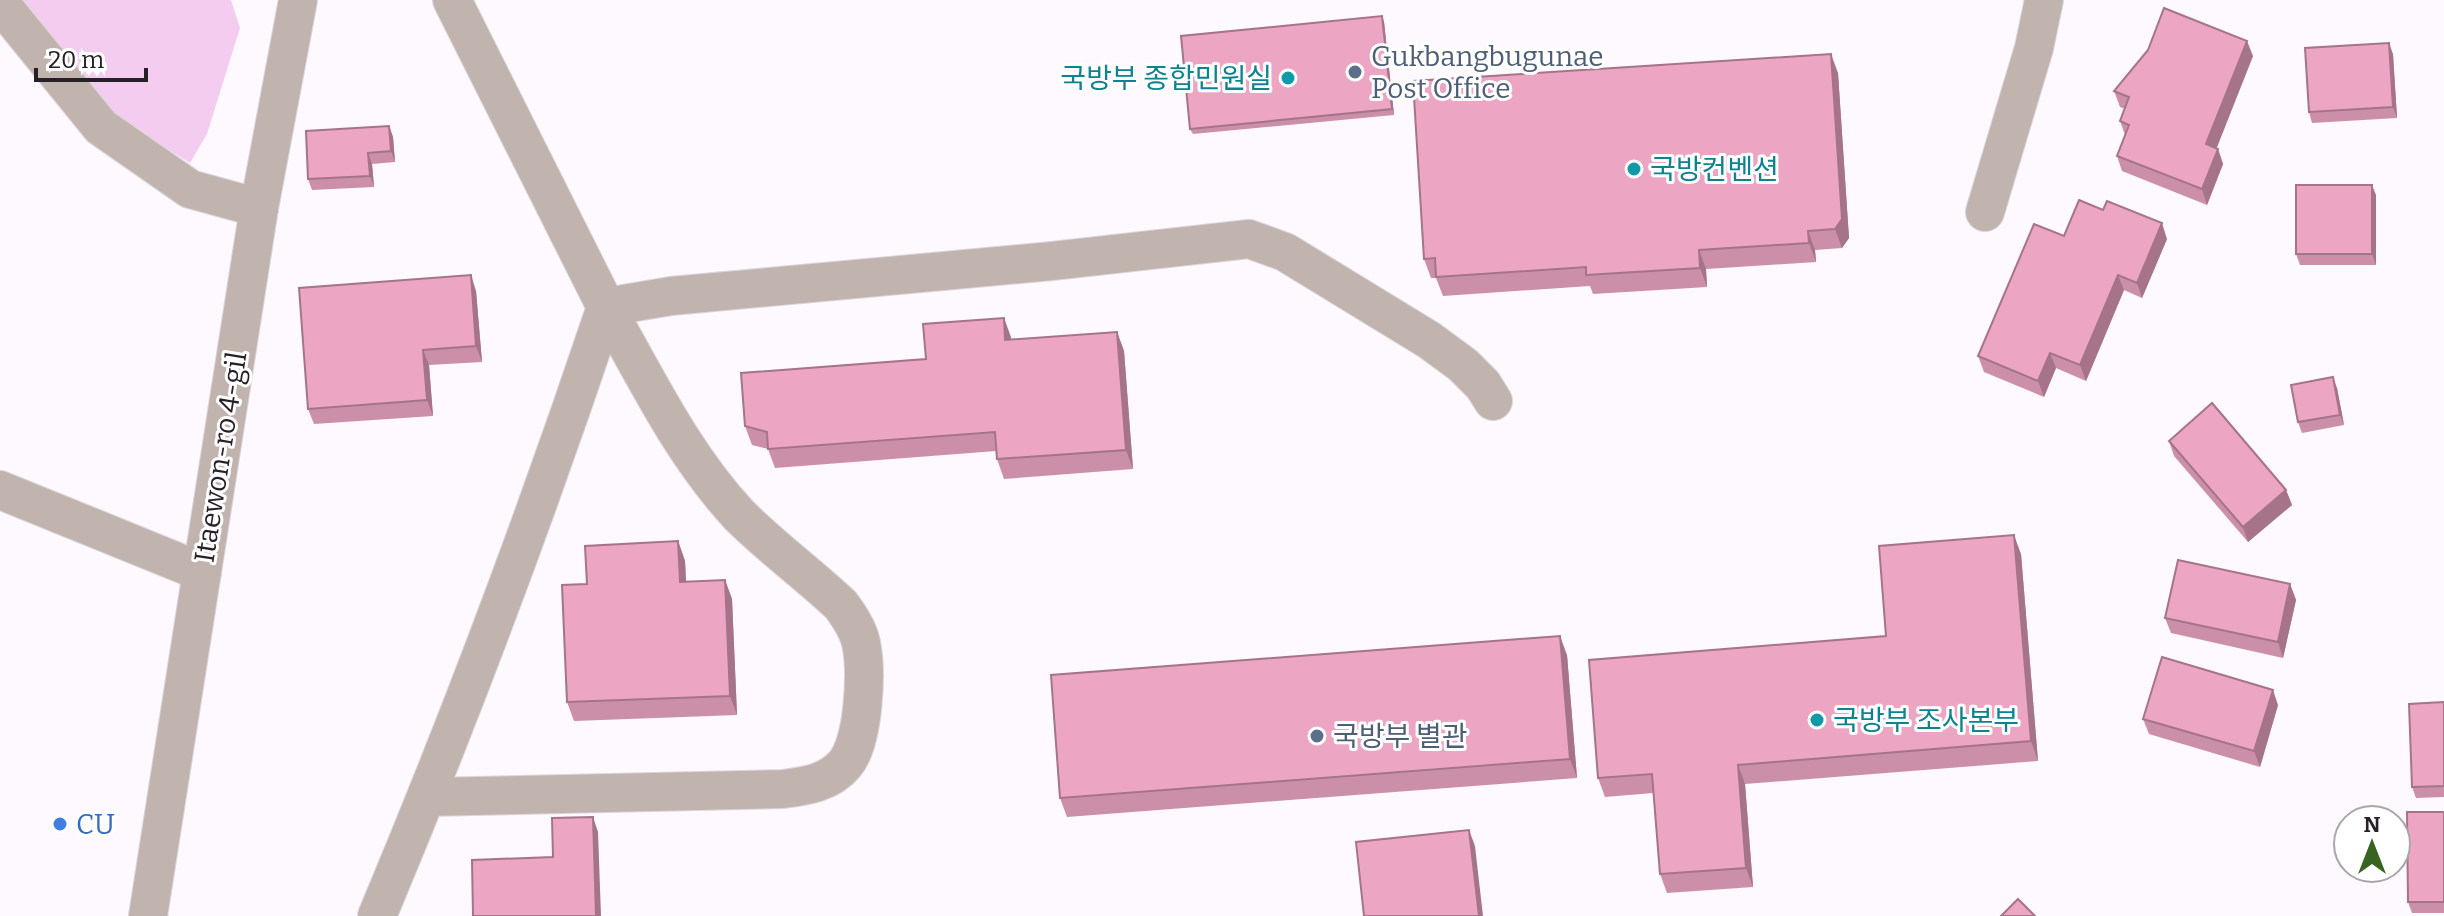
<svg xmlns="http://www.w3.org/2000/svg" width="2444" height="916" font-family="Bitter,'Noto Sans KR',serif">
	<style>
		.green { fill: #f4ccef }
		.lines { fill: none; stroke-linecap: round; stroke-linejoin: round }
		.minor-casing { stroke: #dcd6dc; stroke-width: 40 }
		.minor { stroke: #c1b4ae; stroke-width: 38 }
		.wall { fill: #cb8fa9 }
		.shaded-wall { fill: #a57489 }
		.building { fill: #eca6c4; stroke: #a57489; stroke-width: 2 }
		.service-dot { fill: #5c6f8a; stroke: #fff; stroke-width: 3 }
		.culture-dot { fill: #0f9aa8; stroke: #fff; stroke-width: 3 }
		.shop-dot { fill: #3f7fe0; stroke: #fff; stroke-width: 3 }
		.labels { text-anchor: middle; stroke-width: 6; stroke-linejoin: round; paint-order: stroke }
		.service-label { font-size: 28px; fill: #4e5e75; stroke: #fff; text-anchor: start }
		.culture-label { font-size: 28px; fill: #0d838f; stroke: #fff; text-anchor: start }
		.street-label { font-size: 28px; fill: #282027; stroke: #fff }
		.shop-label { font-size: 28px; fill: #366cbe; stroke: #fff; text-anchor: start }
	</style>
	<rect width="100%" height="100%" fill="#fef9fe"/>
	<!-- green -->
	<polygon class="green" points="20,0 231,0 240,28 207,134 190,163 113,116"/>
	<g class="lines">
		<defs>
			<g id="minor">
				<polyline points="0,3 101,127 190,189 259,208"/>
				<polyline points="1985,212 2034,48 2044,0"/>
				<polyline points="0,490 202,572"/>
				<path d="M427,797L783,789C806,786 829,783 845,764C864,742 867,671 861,643C858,629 849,616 841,605C808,574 771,547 739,515C683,455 646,378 606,307L671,296L1052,261L1249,239L1285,252L1429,340L1463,365L1483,385L1493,401"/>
				<polyline points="148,916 259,208 298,0"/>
				<path d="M377,916C461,716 537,513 606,307L452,0"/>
			</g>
		</defs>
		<!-- minor casing -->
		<use href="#minor" class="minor-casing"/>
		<!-- minor -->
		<use href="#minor" class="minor"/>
	</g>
	<!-- wall -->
	<g class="wall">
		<polygon points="1384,22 1394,115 1193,134 1190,129"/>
		<polygon points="2393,54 2397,118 2312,123 2309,112"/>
		<polygon points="2253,56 2216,148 2218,149 2223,164 2207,205 2122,171 2117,156 2125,135 2120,121 2125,109 2120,107 2114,91"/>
		<polygon points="1838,73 1849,238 1842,248 1815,250 1816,262 1706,269 1707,287 1593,294 1590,286 1443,296 1436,278 1431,278 1424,259"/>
		<polygon points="389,126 393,137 395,162 372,164 374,187 312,190 308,179"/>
		<polygon points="2376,195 2376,265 2300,265 2296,254"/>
		<polygon points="2064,236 2167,239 2142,298 2124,290 2086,381 2056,368 2044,397 1984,372 1978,356"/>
		<polygon points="476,291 482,362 429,365 433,416 314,424 308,409"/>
		<polygon points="1004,318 1011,340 1117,332 1124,351 1133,469 1004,479 997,459 996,451 775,468 768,449 752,445 745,426 926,359"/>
		<polygon points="2337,388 2344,425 2302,433 2298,422"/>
		<polygon points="2169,441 2286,490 2292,505 2248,542 2174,456"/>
		<polygon points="678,541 685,561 686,582 725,580 732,599 737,715 574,721 567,702 587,584"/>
		<polygon points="2021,554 2038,761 1745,784 1753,887 1667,893 1660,874 1653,793 1605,797 1598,778 1886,636"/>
		<polygon points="2290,584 2296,600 2283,658 2171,633 2165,618"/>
		<polygon points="1567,655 1577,778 1067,817 1060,798"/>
		<polygon points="2444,702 2444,797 2416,798 2412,787"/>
		<polygon points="2278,705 2260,767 2149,734 2143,719"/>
		<polygon points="2444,812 2444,913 2412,913 2408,902"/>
	</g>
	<!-- shaded-wall -->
	<g class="shaded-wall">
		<polygon points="1382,16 1384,22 1394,115 1392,109"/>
		<polygon points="2247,41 2253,56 2212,160 2206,144"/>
		<polygon points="2389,43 2393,54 2397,118 2393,107"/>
		<polygon points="1831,54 1838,73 1849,238 1842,248 1835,229"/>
		<polygon points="389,126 393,137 395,162 391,151"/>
		<polygon points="2218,149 2223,164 2207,205 2202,189"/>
		<polygon points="368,153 372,164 374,187 370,176"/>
		<polygon points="2372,185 2376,195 2376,265 2372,254"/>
		<polygon points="2162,223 2167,239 2142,298 2137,283"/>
		<polygon points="1808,231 1815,250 1816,262 1809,243"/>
		<polygon points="1699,250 1706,269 1707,287 1700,268"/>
		<polygon points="471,275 476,291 482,362 476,346"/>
		<polygon points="2118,275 2124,290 2086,381 2080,365"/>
		<polygon points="1004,318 1011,337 1012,359 1005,340"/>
		<polygon points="1117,332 1124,351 1133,469 1126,450"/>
		<polygon points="423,350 429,365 433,416 427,400"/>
		<polygon points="2050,353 2056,368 2044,397 2038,381"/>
		<polygon points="2333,377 2337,388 2344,425 2340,415"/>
		<polygon points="2286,490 2292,505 2248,542 2243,527"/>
		<polygon points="2014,535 2021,554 2038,761 2031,741"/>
		<polygon points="678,541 685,561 687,601 680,582"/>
		<polygon points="725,580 732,599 737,715 730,696"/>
		<polygon points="2290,584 2296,600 2283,658 2278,642"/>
		<polygon points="1560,636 1567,655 1577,778 1570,759"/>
		<polygon points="2273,690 2278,705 2260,767 2254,751"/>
		<polygon points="1738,765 1745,784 1753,887 1746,868"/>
		<polygon points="593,817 598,832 601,916 596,916"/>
		<polygon points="1469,830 1475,846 1483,916 1479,916"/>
	</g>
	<!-- building -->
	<g class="building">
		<polygon points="2164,8 2247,41 2206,144 2218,149 2202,189 2117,156 2129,125 2120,121 2129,97 2114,91 2148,50"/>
		<polygon points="1382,16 1392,109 1190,129 1181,36"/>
		<polygon points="2389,43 2393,107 2309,112 2305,48"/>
		<polygon points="1831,54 1842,219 1835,229 1808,231 1809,243 1699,250 1700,268 1586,275 1586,267 1436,277 1435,258 1424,259 1413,81"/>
		<polygon points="389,126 391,151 368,153 370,176 308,179 306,131"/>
		<rect x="2296" y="185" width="76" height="69"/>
		<polygon points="2079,200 2103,210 2107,201 2162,223 2137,283 2118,275 2080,365 2050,353 2038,381 1978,356 2034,224 2064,236"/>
		<polygon points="471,275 476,346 423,350 427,400 308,409 299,288"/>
		<polygon points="1004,318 1005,340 1117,332 1126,450 997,459 995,432 768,449 767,432 745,426 741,373 926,359 923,324"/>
		<polygon points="2333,377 2340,415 2298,422 2291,385"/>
		<polygon points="2212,403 2286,490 2243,527 2169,441"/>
		<polygon points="2014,535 2031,741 1738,765 1746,868 1660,874 1652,774 1598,778 1589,660 1886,636 1879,546"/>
		<polygon points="678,541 680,582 725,580 730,696 567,702 562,585 587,584 585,546"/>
		<polygon points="2178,560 2290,584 2278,642 2165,618"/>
		<polygon points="1560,636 1570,759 1060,798 1051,675"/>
		<polygon points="2162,657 2273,690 2254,751 2143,719"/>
		<polygon points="2444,702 2444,786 2412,787 2409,704"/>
		<polygon points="2407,812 2444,812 2444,902 2408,902"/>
		<polygon points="593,817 596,916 473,916 472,860 553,857 552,818"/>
		<polygon points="1469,830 1479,916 1364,916 1356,842"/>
		<polygon points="2018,899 2035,916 2001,916"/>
	</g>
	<!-- markers -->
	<g class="service-dot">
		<circle cx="1355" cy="72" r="8"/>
		<circle cx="1317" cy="736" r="8"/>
	</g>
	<g class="culture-dot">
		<circle cx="1288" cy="78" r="8"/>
		<circle cx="1634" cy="169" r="8"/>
		<circle cx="1817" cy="720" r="8"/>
	</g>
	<circle class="shop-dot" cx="60" cy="824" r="8"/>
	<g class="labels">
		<!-- service labels -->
		<g class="service-label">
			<text x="1371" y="66">Gukbangbugunae<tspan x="1371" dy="32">Post Office</tspan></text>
			<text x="1333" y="746">국방부 별관</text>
		</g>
		<!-- culture labels -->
		<g class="culture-label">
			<text x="1272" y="88" text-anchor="end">국방부 종합민원실</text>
			<text x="1650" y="179">국방컨벤션</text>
			<text x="1833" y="730">국방부 조사본부</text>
		</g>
		<!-- street labels -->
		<g class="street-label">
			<text transform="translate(220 457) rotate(-81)" y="10">Itaewon-ro 4-gil</text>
		</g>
		<!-- shop labels -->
		<g class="shop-label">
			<text x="76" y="834">CU</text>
		</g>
	</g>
	<!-- north arrow -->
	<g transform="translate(2372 844)"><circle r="38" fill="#ffffff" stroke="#a9a6a9" stroke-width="2"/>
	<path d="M0-6L14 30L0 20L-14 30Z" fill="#386421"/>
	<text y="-12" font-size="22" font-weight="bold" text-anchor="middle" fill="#282027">N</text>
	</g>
	<!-- scale -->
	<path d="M36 68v12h110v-12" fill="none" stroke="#282027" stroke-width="4"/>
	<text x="48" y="68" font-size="24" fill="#282027" stroke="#ffffff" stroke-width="6" paint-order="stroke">20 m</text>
</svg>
